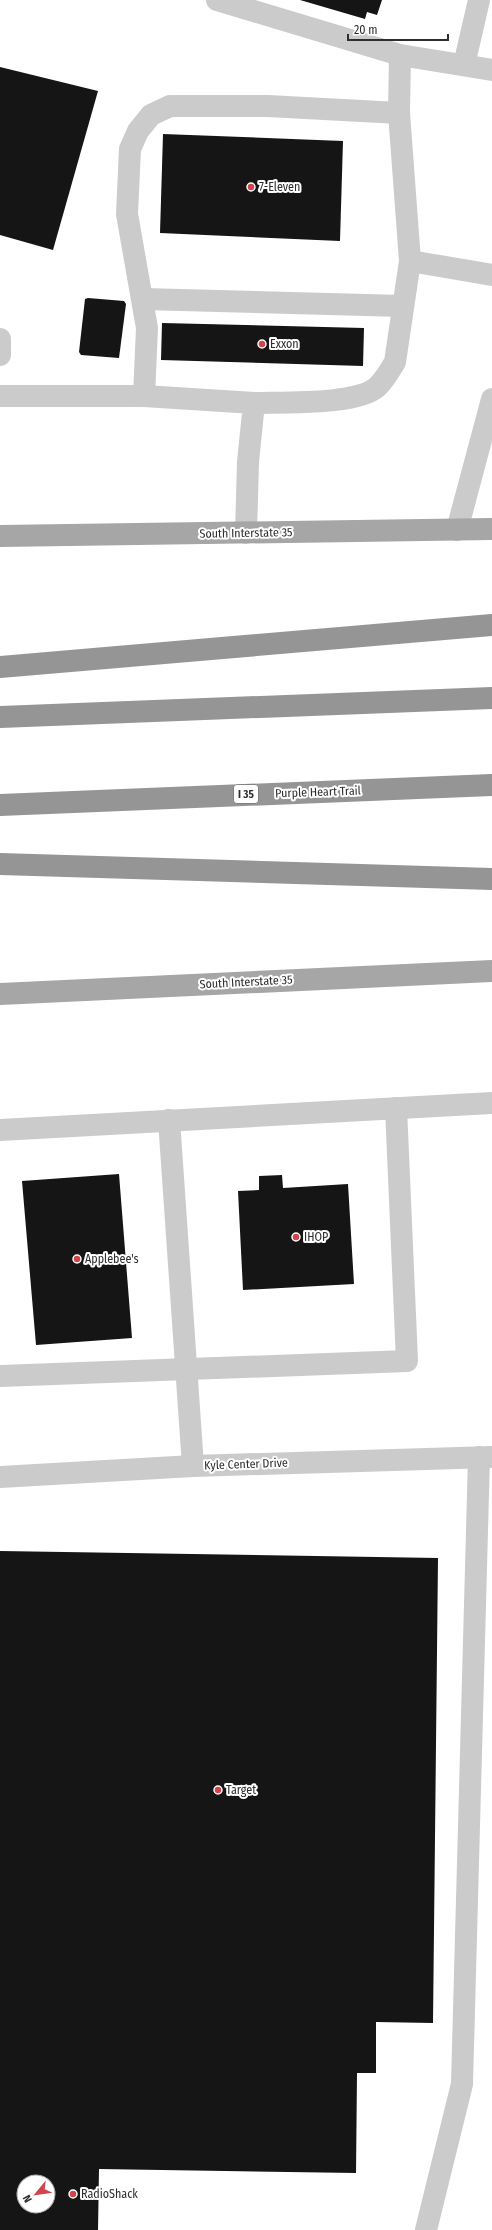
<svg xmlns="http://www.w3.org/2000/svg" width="492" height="2230" font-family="'Fira Sans Condensed',sans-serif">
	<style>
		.building { fill: #151515; fill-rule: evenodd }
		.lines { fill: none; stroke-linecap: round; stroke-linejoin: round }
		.minor { stroke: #cbcbcb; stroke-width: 22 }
		.major { stroke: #a6a6a6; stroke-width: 22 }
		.highway { stroke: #959595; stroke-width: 22 }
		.poi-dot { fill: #d0454d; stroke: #fff; stroke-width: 1.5 }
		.labels { text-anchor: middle; stroke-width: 4; stroke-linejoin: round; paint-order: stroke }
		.shield { fill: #fff; stroke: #6d6d6d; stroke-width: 1 }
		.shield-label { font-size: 11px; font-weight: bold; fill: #2e2e2e }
		.poi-label { font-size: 12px; fill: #2e2e2e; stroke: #fff; text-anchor: start }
		.street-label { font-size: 12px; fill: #2e2e2e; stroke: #fff }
	</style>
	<rect width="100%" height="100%" fill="#fff"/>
	<!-- building -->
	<g class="building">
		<polygon points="300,0 382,0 377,15 367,12 365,19"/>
		<polygon points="0,67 98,91 53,250 0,235"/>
		<polygon points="163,134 343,141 340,241 160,233"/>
		<polygon points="88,298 124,301 126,304 119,358 81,355 79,352 85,299"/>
		<polygon points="162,323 364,328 363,366 161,360"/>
		<polygon points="119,1174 132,1338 36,1345 22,1181"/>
		<polygon points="282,1175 283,1188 348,1184 354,1284 243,1290 238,1191 259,1190 259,1176"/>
		<path d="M0,1551L438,1558L433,2023L376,2022V2073H357L356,2173L99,2169L98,2230H0ZM24,2182H48V2206H24Z"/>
	</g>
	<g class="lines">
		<!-- minor -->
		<g class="minor">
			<polyline points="217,0 400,55 492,70"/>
			<polyline points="464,65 479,0"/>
			<polyline points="410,261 492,275"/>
			<polyline points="143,299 403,306"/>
			<polyline points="0,339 0,355"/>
			<polyline points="0,396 144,396"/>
			<path d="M254,403C283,402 357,405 377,387C385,380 390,370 395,362L410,261L399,113L400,55"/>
			<polyline points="457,530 492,399"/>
			<polyline points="246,533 248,462 254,403 144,396 147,328 127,214 130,149 138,131 151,115 170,106 268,106 399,113"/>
			<polyline points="169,1120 193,1466"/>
			<polyline points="0,1130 492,1103"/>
			<polyline points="0,1376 407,1361 396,1108"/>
			<polyline points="0,1477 193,1466 492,1457"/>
			<polyline points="426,2230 462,2084 479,1457"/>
		</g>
		<!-- major -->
		<g class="major">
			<polyline points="0,536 492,529"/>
			<polyline points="0,994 492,971"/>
		</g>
		<!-- highway -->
		<g class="highway">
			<polyline points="0,667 492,625"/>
			<polyline points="0,717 492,698"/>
			<polyline points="0,805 492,785"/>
			<polyline points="0,864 492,879"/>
		</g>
	</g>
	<!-- markers -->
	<g class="poi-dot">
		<circle cx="251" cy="187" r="4"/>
		<circle cx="262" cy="344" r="4"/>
		<circle cx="296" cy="1237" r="4"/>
		<circle cx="77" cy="1259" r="4"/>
		<circle cx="218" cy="1790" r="4"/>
		<circle cx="73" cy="2194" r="4"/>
	</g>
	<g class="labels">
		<!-- shield labels -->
		<rect class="shield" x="234" y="785" width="24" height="18" rx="3"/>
		<g class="shield-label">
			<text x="246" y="798">I 35</text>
		</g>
		<!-- poi labels -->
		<g class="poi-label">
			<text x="259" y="191">7-Eleven</text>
			<text x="270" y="348">Exxon</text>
			<text x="304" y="1241">IHOP</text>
			<text x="85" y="1263">Applebee's</text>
			<text x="226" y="1794">Target</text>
			<text x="81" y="2198">RadioShack</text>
		</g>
		<!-- street labels -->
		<g class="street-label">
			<text transform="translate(246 533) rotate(-1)" y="4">South Interstate 35</text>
			<text transform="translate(318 792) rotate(-2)" y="4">Purple Heart Trail</text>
			<text transform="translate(246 982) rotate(-3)" y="4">South Interstate 35</text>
			<text transform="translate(246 1464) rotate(-2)" y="4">Kyle Center Drive</text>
		</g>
	</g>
	<!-- north arrow -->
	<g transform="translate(36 2194) rotate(241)"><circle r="19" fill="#ffffff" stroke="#ababab"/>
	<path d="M0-3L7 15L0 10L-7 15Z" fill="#d0454d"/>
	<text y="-6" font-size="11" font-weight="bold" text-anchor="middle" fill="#2e2e2e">N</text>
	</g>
	<!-- scale -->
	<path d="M348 34v6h100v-6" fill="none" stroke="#2e2e2e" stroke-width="2"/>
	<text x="354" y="34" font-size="12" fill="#2e2e2e" stroke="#ffffff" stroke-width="3" paint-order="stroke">20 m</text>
</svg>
